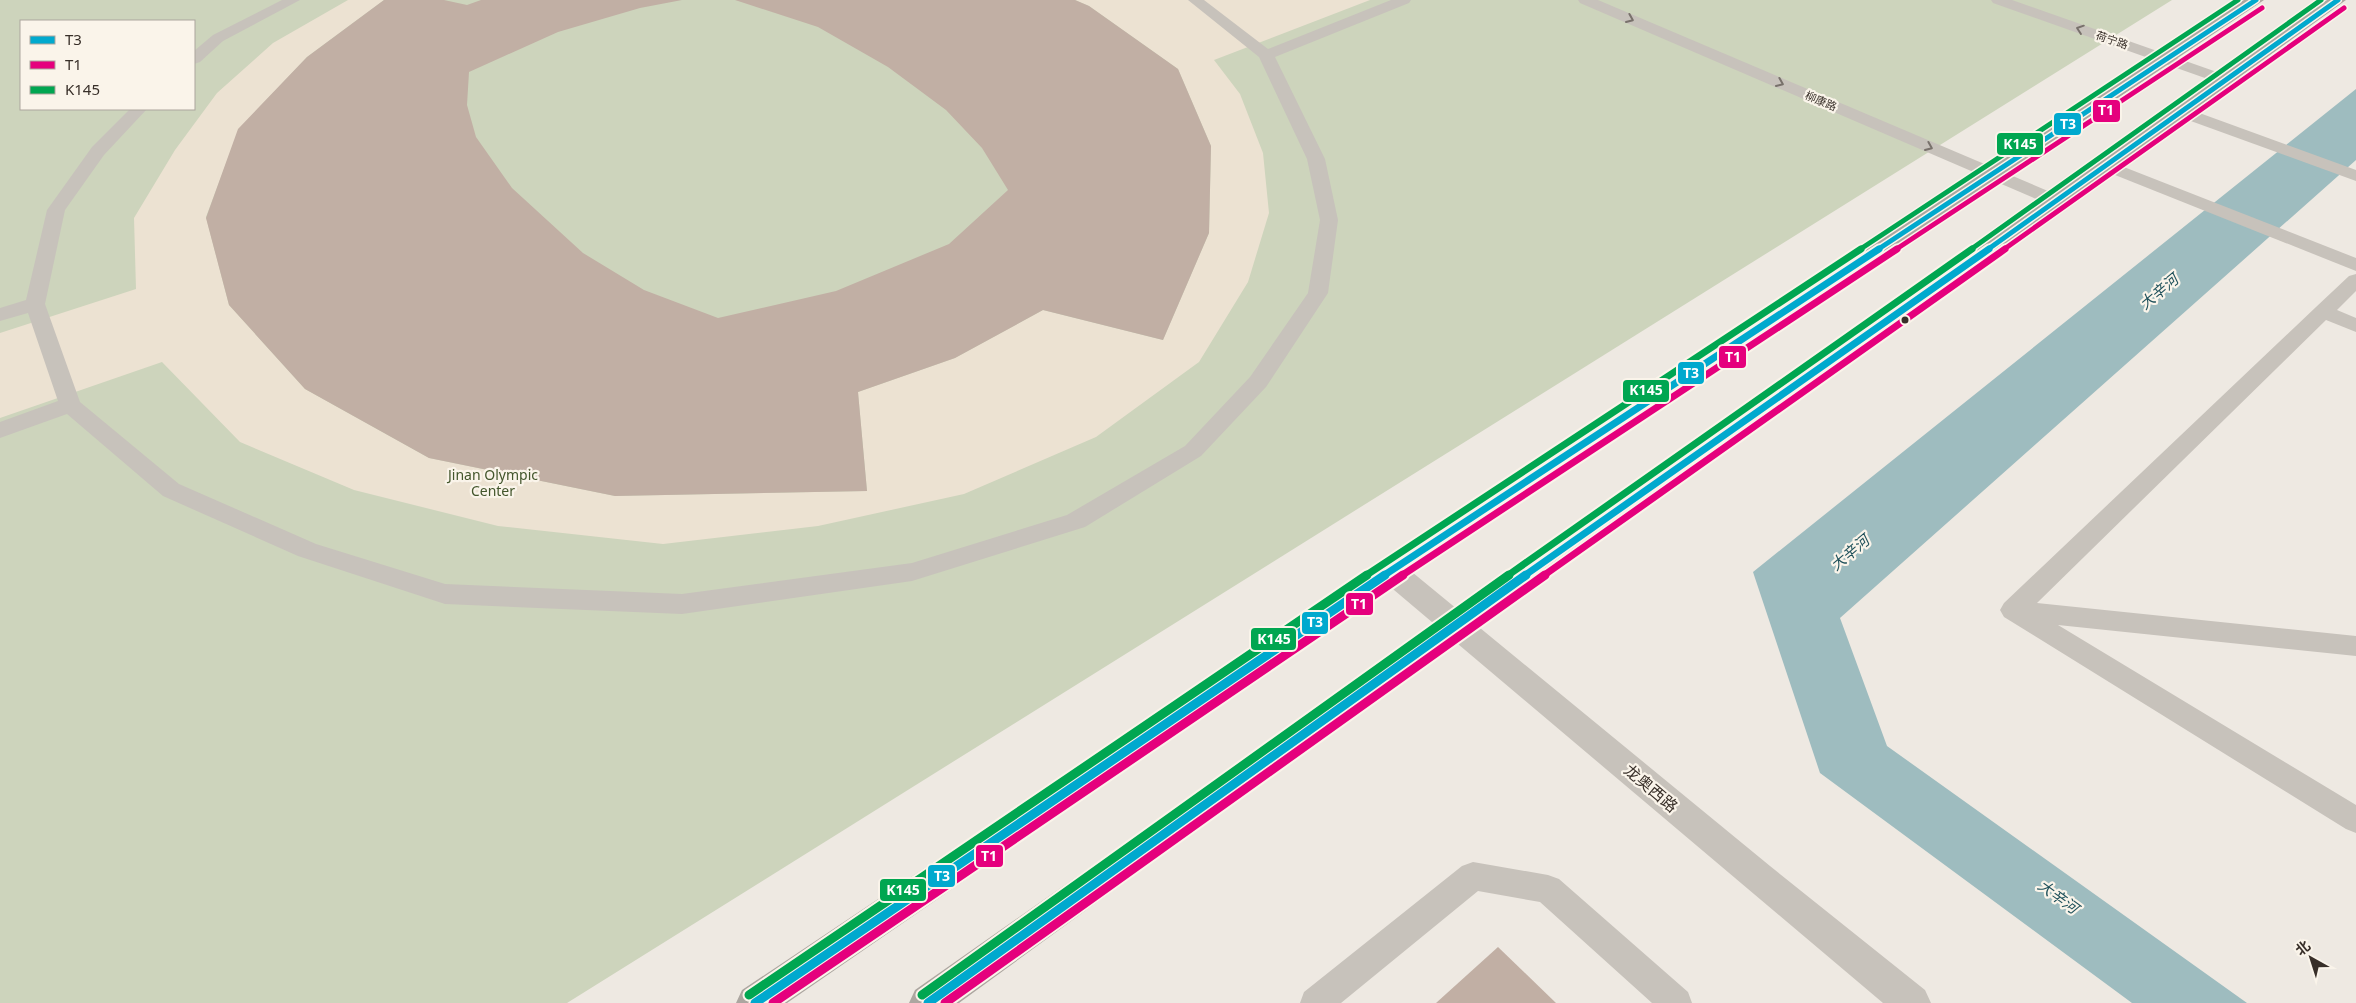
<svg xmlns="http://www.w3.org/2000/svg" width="2356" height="1003" font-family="'Noto Sans','Noto Sans SC',sans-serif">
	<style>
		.green { fill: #cdd4bc; fill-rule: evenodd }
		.plaza { fill: #ece2d2 }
		.water { fill: #9ebcbf }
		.building { fill: #c1afa4 }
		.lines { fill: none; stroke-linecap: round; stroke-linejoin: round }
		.minor { fill: #c7c2bb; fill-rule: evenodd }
		.tertiary { fill: #c7c2bb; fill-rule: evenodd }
		.primary { fill: #aca6a0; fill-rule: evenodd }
		.bus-1-far2-casing { stroke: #faf4ea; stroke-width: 8 }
		.bus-1-far1-casing { stroke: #faf4ea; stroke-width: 11 }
		.bus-1-casing { stroke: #faf4ea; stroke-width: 13 }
		.bus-2-far2-casing { stroke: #faf4ea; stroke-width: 8 }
		.bus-2-far1-casing { stroke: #faf4ea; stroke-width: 11 }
		.bus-2-casing { stroke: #faf4ea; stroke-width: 13 }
		.bus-3-far2-casing { stroke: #faf4ea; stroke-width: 8 }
		.bus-3-far1-casing { stroke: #faf4ea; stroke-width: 11 }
		.bus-3-casing { stroke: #faf4ea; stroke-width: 13 }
		.bus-1-far2 { stroke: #00a9ce; stroke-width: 5 }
		.bus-1-far1 { stroke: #00a9ce; stroke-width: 7 }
		.bus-1 { stroke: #00a9ce; stroke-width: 9 }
		.bus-2-far2 { stroke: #e5007d; stroke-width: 5 }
		.bus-2-far1 { stroke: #e5007d; stroke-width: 7 }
		.bus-2 { stroke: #e5007d; stroke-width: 9 }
		.bus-3-far2 { stroke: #00a651; stroke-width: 5 }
		.bus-3-far1 { stroke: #00a651; stroke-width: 7 }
		.bus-3 { stroke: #00a651; stroke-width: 9 }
		.oneway { stroke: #78716b }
		.bus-dot { fill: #382f29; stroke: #faf4ea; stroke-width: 2 }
		.labels { text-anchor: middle; stroke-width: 4.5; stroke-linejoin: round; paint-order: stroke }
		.far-street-label { font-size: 11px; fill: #382f29; stroke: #faf4ea }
		.park-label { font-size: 14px; fill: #43562c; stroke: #faf4ea }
		.water-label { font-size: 15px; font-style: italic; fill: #1e505a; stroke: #faf4ea }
		.near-street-label { font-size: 16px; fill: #382f29; stroke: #faf4ea }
		.line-badge { stroke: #faf4ea; stroke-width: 2 }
		.badge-label { font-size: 14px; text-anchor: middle; font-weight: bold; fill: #fff }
	</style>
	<rect width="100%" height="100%" fill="#eee9e2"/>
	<!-- green -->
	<path class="green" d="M0,0H2172L567,1003H0ZM21,21H194V109H21Z"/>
	<!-- plaza -->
	<polygon class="plaza" points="348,0 384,0 307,57 239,129 206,217 229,305 305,389 429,458 615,496 867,491 858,392 955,358 1043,310 1163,340 1209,233 1211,146 1178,69 1089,6 1075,0 1370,0 1214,60 1240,94 1263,153 1269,213 1248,282 1199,362 1096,437 964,494 818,526 663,544 498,526 354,490 240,442 162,362 0,418 0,333 136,289 134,218 175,150 217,93 273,43"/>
	<!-- water -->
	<polygon class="water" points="2356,89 2356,160 1840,618 1887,746 2247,1003 2132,1003 1820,773 1753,572"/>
	<!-- building -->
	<g class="building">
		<polygon points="384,0 444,0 467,5 481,0 682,0 640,8 558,32 469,72 467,105 476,137 512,188 583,253 644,290 718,318 836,291 949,244 1008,190 982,148 946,110 888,67 818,27 735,0 1075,0 1089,6 1178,69 1211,146 1209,233 1163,340 1043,310 955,358 858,392 867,491 615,496 429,458 305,389 229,305 206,218 238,129 307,57"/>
		<polygon points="1498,947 1556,1003 1436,1003"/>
	</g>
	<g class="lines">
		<!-- minor -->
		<g class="minor">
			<polygon points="282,0 300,0 223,41 200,62 194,64 194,51 213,35"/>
			<polygon points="1188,0 1204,0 1268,49 1391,0 1411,0 1409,3 1275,57 1325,159 1338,220 1328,293 1266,387 1201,456 1085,527 912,581 682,614 445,604 298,556 163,496 67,414 0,438 0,422 58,401 28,313 0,321 0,308 26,300 47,210 92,147 130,109 147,109 104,155 65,210 45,304 80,402 179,484 316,544 445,584 682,594 912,563 1067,515 1185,446 1250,377 1308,293 1320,220 1307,159 1259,57"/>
			<polygon points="1578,0 1598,0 2062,197 2065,201 2062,205 2050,205 1580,3"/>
			<polygon points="1991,0 2012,0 2231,77 2233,80 2225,85 2219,83 1993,3"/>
			<polygon points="2183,107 2356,170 2356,181 2177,116 2175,112 2177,108"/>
			<polygon points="2106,160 2356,258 2356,271 2100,169 2097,165 2100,161"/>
			<polygon points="2356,274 2356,291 2337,310 2356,318 2356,332 2326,320 2037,603 2356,636 2356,656 2058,625 2356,805 2356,833 2346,829 2004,617 2000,610 2004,603 2316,307 2349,276"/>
			<polygon points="1473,862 1548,875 1559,879 1688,992 1692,1003 1652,1003 1540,902 1478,891 1341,1003 1300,1003 1304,992 1462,866"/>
		</g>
		<!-- tertiary -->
		<polygon class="tertiary" points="1391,560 1401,563 1770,866 1925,990 1931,1003 1883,1003 1381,579 1377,571 1381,563"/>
		<!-- primary -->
		<g class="primary">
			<polygon points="2244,0 2264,0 1401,579 787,1003 736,1003 742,990 1381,563"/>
			<polygon points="2327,0 2346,0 1763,422 1467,632 959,1003 909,1003 915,990"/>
		</g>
		<defs>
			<g id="bus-1-far2">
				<polyline points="1877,250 2256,0"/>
				<polyline points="1987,250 2338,0"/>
			</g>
			<g id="bus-1-far1">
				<polyline points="1383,576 1879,249"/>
				<polyline points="1524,576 1989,249"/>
			</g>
			<g id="bus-1">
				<polyline points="755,1003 1385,575"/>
				<polyline points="928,1003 1526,575"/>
			</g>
			<g id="bus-2-far2">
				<polyline points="1895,250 2262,8"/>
				<polyline points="2003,250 2344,8"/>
			</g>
			<g id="bus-2-far1">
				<polyline points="1401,576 1897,249"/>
				<polyline points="1543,576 2005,249"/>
			</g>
			<g id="bus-2">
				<polyline points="773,1003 1403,575"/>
				<polyline points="945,1003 1545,575"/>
			</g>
			<g id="bus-3-far2">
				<polyline points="1859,250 2238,0"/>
				<polyline points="1970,250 2321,0"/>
			</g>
			<g id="bus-3-far1">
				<polyline points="1365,576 1861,249"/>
				<polyline points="1507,576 1972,249"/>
			</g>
			<g id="bus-3">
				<polyline points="749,995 1367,575"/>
				<polyline points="922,995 1509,575"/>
			</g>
		</defs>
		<!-- bus-1-far2 casing -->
		<use href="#bus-1-far2" class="bus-1-far2-casing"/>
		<!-- bus-1-far1 casing -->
		<use href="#bus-1-far1" class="bus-1-far1-casing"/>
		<!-- bus-1 casing -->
		<use href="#bus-1" class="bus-1-casing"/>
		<!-- bus-2-far2 casing -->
		<use href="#bus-2-far2" class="bus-2-far2-casing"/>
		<!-- bus-2-far1 casing -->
		<use href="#bus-2-far1" class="bus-2-far1-casing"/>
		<!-- bus-2 casing -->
		<use href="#bus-2" class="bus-2-casing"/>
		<!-- bus-3-far2 casing -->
		<use href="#bus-3-far2" class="bus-3-far2-casing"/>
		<!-- bus-3-far1 casing -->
		<use href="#bus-3-far1" class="bus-3-far1-casing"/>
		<!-- bus-3 casing -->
		<use href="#bus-3" class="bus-3-casing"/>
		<!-- bus-1-far2 -->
		<use href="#bus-1-far2" class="bus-1-far2"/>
		<!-- bus-1-far1 -->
		<use href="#bus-1-far1" class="bus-1-far1"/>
		<!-- bus-1 -->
		<use href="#bus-1" class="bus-1"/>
		<!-- bus-2-far2 -->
		<use href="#bus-2-far2" class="bus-2-far2"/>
		<!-- bus-2-far1 -->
		<use href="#bus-2-far1" class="bus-2-far1"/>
		<!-- bus-2 -->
		<use href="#bus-2" class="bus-2"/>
		<!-- bus-3-far2 -->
		<use href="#bus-3-far2" class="bus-3-far2"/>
		<!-- bus-3-far1 -->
		<use href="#bus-3-far1" class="bus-3-far1"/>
		<!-- bus-3 -->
		<use href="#bus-3" class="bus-3"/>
	</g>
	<!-- one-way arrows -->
	<defs><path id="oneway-chevron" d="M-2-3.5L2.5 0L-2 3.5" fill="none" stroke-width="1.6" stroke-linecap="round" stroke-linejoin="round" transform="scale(1.25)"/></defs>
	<g class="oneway">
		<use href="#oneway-chevron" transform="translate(1630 19) rotate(23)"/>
		<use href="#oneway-chevron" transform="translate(2080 29) rotate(-161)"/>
		<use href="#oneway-chevron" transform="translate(1780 83) rotate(23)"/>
		<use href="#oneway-chevron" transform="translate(1929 147) rotate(23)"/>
	</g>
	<!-- markers -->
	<circle class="bus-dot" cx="1905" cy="320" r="4.5"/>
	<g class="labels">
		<!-- far-street labels -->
		<g class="far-street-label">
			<text transform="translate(2112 40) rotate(19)" y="4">荷宁路</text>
			<text transform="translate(1821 101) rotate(23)" y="4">柳康路</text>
		</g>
		<!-- park labels -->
		<g class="park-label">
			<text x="493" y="480">Jinan Olympic<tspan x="493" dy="16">Center</tspan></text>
		</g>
		<!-- water labels -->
		<g class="water-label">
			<text transform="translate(2159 292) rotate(-40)" y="5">大辛河</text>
			<text transform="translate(1850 553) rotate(-40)" y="5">大辛河</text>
			<text transform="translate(2058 897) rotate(36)" y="5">大辛河</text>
		</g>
		<!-- near-street labels -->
		<g class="near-street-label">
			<text transform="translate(1651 788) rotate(40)" y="6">龙奥西路</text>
		</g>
	</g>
	<g class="line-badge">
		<rect x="2092" y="99" width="29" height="24" rx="5" fill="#e5007d"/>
		<rect x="2053" y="112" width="29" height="24" rx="5" fill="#00a9ce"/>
		<rect x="1996" y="132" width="48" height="24" rx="5" fill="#00a651"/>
		<rect x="1718" y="345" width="29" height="24" rx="5" fill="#e5007d"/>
		<rect x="1677" y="361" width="28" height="24" rx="5" fill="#00a9ce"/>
		<rect x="1622" y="379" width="48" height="24" rx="5" fill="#00a651"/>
		<rect x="1345" y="592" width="29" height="24" rx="5" fill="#e5007d"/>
		<rect x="1301" y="611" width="28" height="24" rx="5" fill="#00a9ce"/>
		<rect x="1250" y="627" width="47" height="24" rx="5" fill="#00a651"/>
		<rect x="975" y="844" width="29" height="24" rx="5" fill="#e5007d"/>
		<rect x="927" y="864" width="29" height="24" rx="5" fill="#00a9ce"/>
		<rect x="879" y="878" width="48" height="24" rx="5" fill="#00a651"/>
	</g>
	<g class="badge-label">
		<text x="2106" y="115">T1</text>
		<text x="2068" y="129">T3</text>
		<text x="2020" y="149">K145</text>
		<text x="1733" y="362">T1</text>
		<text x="1691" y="378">T3</text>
		<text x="1646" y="395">K145</text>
		<text x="1359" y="609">T1</text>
		<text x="1315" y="627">T3</text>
		<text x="1274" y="644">K145</text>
		<text x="989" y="861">T1</text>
		<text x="942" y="881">T3</text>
		<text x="903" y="895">K145</text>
	</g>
	<!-- legend -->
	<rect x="20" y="20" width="175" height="90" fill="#faf4ea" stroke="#aca59d"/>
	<rect x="30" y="36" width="25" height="8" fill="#00a9ce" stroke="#aca59d"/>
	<text x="65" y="45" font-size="15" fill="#382f29">T3</text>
	<rect x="30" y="61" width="25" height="8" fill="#e5007d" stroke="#aca59d"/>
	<text x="65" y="70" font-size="15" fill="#382f29">T1</text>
	<rect x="30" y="86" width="25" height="8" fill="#00a651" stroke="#aca59d"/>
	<text x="65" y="95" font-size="15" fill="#382f29">K145</text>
	<!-- north arrow -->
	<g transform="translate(2311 958) rotate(321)" stroke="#faf4ea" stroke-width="4" paint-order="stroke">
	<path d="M0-4L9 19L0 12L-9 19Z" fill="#382f29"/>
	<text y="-8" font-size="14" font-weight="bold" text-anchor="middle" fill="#382f29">北</text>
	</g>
</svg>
